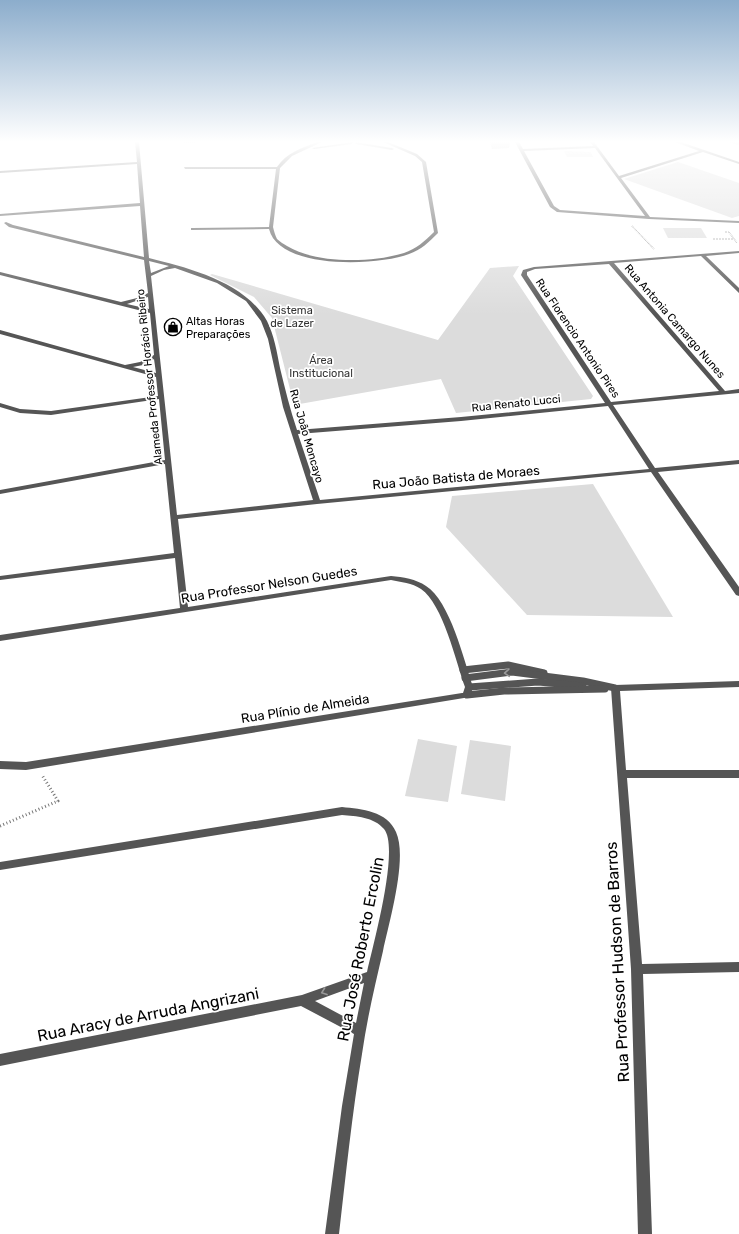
<svg xmlns="http://www.w3.org/2000/svg" width="739" height="1234" font-family="Rubik,sans-serif">
	<style>
		.green { fill: #dcdcdc }
		.lines { fill: none; stroke-linecap: round; stroke-linejoin: round }
		.path-far1 { stroke: #777; stroke-width: 1.5; stroke-dasharray: 0.5 1; stroke-linecap: butt }
		.path { stroke: #777; stroke-width: 3; stroke-dasharray: 1 2.5; stroke-linecap: butt }
		.lane { stroke: #555; stroke-width: 7 }
		.street { fill: #555; fill-rule: evenodd }
		.wall { fill: #a9a9a9 }
		.building { fill: #c4c4c4; stroke: #898989 }
		.oneway { stroke: #999 }
		.labels { text-anchor: middle; stroke-width: 3.5; stroke-linejoin: round; paint-order: stroke }
		.far-park-label { font-size: 11px; fill: #333; stroke: #fff }
		.far-poi-label { font-size: 11px; fill: #000; stroke: #fff; text-anchor: start }
		.far-street-label { font-size: 11px; fill: #000; stroke: #fff }
		.street-label { font-size: 13px; fill: #000; stroke: #fff }
		.near-street-label { font-size: 16px; fill: #000; stroke: #fff }
	</style>
	<rect width="100%" height="100%" fill="#fff"/>
	<!-- green -->
	<g class="green">
		<polygon points="564,151 591,152 593,157 567,157"/>
		<polygon points="678,162 739,183 739,216 732,218 624,179"/>
		<polygon points="663,228 701,228 707,238 668,238"/>
		<polygon points="519,266 513,276 593,396 591,399 456,413 441,379 294,405 272,318 254,297 210,275 212,274 438,340 490,268"/>
		<polygon points="593,484 673,617 527,615 446,527 452,496"/>
		<polygon points="418,739 457,746 448,802 405,796"/>
		<polygon points="470,740 511,746 505,801 461,794"/>
	</g>
	<g class="lines">
		<!-- path-far1 -->
		<g class="path-far1">
			<polyline points="632,226 654,249"/>
			<polyline points="725,232 729,232 737,243"/>
			<polyline points="713,239 734,239"/>
		</g>
		<!-- path -->
		<polyline class="path" points="0,826 58,801 42,775"/>
		<!-- lane -->
		<g class="lane">
			<polyline points="463,670 508,665 544,673"/>
			<polyline points="465,678 512,672 583,681 615,688"/>
			<polyline points="469,687 538,682 583,686"/>
			<polyline points="467,695 504,691 605,689"/>
		</g>
		<!-- street -->
		<g class="street">
			<path d="M135,142H139L149,258C189,268 245,282 267,321C274,335 277,352 280,368C285,389 290,409 297,430L461,417L605,403L521,275L523,270L534,267L739,251V253L706,256L739,288V293L701,256L614,263L725,391L739,389V393L613,405L655,468L739,460V464L658,472L739,587V596L736,595L651,472L317,504L178,519L188,607L391,576C403,577 416,579 426,586C450,601 464,660 473,687L470,697L26,770L0,769V761L26,762L462,693H463L465,687C456,662 443,604 421,589C412,583 401,582 391,580L0,641V635L180,608L175,558L0,580V576L174,553L165,464L0,494V490L165,460L159,399L51,415L20,413L0,407V403L20,409L51,411L158,396L156,377L0,334V330L125,365L140,362L154,355L150,313L0,275V272L121,302L141,297L148,293L144,260L9,227L4,223L6,222L13,225L144,257L140,206L0,216V214L140,203L137,164L0,173V171L137,162ZM149,261L169,266L151,273ZM609,264L719,391L611,402L527,275V272L535,269ZM175,268L217,283L246,301L261,321L268,339L283,407L313,500L177,515L151,276L164,270ZM148,297L149,309L127,304ZM154,359L156,373L133,367L143,365ZM608,406L649,469L320,500L298,434L461,421Z"/>
			<path d="M317,142H322L292,156L280,168L273,227C274,231 275,235 277,239C280,242 284,244 287,246C316,264 372,263 404,253C416,249 425,241 434,232L422,162L415,156L383,142H388L417,154L426,162L438,233C429,242 421,250 409,254C378,266 279,270 269,229L191,230V228H193L269,227L276,169H185L184,167H277C286,153 302,148 317,142Z"/>
			<polygon points="353,142 352,144 314,149 312,148"/>
			<polygon points="355,142 392,148 394,149 392,150 356,144"/>
			<path d="M515,142H519L523,149L593,146L590,142H594L619,176L699,151L675,142H681L739,162V164L703,152L621,178L650,217L739,221V223L649,219L557,212L550,207ZM595,148L645,216L560,210L554,206L524,151Z"/>
			<polygon points="739,681 739,687 620,691 626,770 739,770 739,778 627,778 642,964 739,962 739,972 643,974 652,1234 638,1234 631,969 611,688 612,686 615,685"/>
			<path d="M342,807C362,809 387,811 396,832C408,858 389,922 383,951C375,985 367,1019 362,1054C352,1114 346,1174 339,1234H325L342,1106L354,1034L301,1006L0,1066V1054L302,995L367,972C373,945 400,848 384,829C374,817 356,816 342,815L0,870V862ZM364,983L356,1023L315,1001Z"/>
		</g>
	</g>
	<!-- wall -->
	<g class="wall">
		<polygon points="183,142 203,142 183,143"/>
		<polygon points="490,142 510,142 509,148 492,149"/>
		<polygon points="728,142 739,142 739,145"/>
	</g>
	<!-- building -->
	<polygon class="building" points="491,142 509,142 510,144 492,144"/>
	<!-- one-way arrows -->
	<defs><path id="oneway-chevron" d="M-2-3.5L2.5 0L-2 3.5" fill="none" stroke-width="1.6" stroke-linecap="round" stroke-linejoin="round"/></defs>
	<g class="oneway">
		<use href="#oneway-chevron" transform="translate(507 673) rotate(176)"/>
		<use href="#oneway-chevron" transform="translate(324 992) rotate(160)"/>
	</g>
	<!-- sky -->
	<linearGradient id="sky" x2="0" y2="1"><stop stop-color="#8cadcc"/><stop offset="0.45" stop-color="#fff"/><stop offset="1" stop-color="#fff" stop-opacity="0"/></linearGradient>
	<rect width="739" height="315" fill="url(#sky)"/>
	<!-- icons -->
	<defs>
		<symbol id="shop-ring" viewBox="-11 -11 22 22"><circle r="9.5" fill="#fff" stroke="#000" stroke-width="1.5"/><path d="M-5-2.5h2.3a2.7 3.5 0 0 1 5.4 0H5L5.5 6h-11ZM-1.5-2.5h3a1.5 2.3 0 0 0-3 0Z" fill="#000"/></symbol>
	</defs>
	<g fill-rule="evenodd">
		<use href="#shop-ring" x="163" y="317" width="20" height="20"/>
	</g>
	<g class="labels">
		<!-- far-park labels -->
		<g class="far-park-label">
			<text x="292" y="314">Sistema<tspan x="292" dy="13">de Lazer</tspan></text>
			<text x="321" y="364">Área<tspan x="321" dy="13">Institucional</tspan></text>
		</g>
		<!-- far-poi labels -->
		<g class="far-poi-label">
			<text x="186" y="325">Altas Horas<tspan x="186" dy="13">Preparações</tspan></text>
		</g>
		<!-- far-street labels -->
		<g class="far-street-label">
			<text transform="translate(675 321) rotate(49)" y="4">Rua Antonia Camargo Nunes</text>
			<text transform="translate(578 338) rotate(56)" y="4">Rua Florencio Antonio Pires</text>
			<text transform="translate(149 377) rotate(-96)" y="4">Alameda Professor Horácio Ribeiro</text>
			<text transform="translate(516 403) rotate(-6)" y="4">Rua Renato Lucci</text>
			<text transform="translate(307 436) rotate(74)" y="4">Rua João Moncayo</text>
		</g>
		<!-- street labels -->
		<g class="street-label">
			<text transform="translate(456 477) rotate(-5)" y="5">Rua João Batista de Moraes</text>
			<text transform="translate(269 584) rotate(-9)" y="5">Rua Professor Nelson Guedes</text>
			<text transform="translate(305 708) rotate(-9)" y="5">Rua Plínio de Almeida</text>
		</g>
		<!-- near-street labels -->
		<g class="near-street-label">
			<text transform="translate(360 949) rotate(-79)" y="6">Rua José Roberto Ercolin</text>
			<text transform="translate(617 962) rotate(-93)" y="6">Rua Professor Hudson de Barros</text>
			<text transform="translate(148 1014) rotate(-11)" y="6">Rua Aracy de Arruda Angrizani</text>
		</g>
	</g>
</svg>
